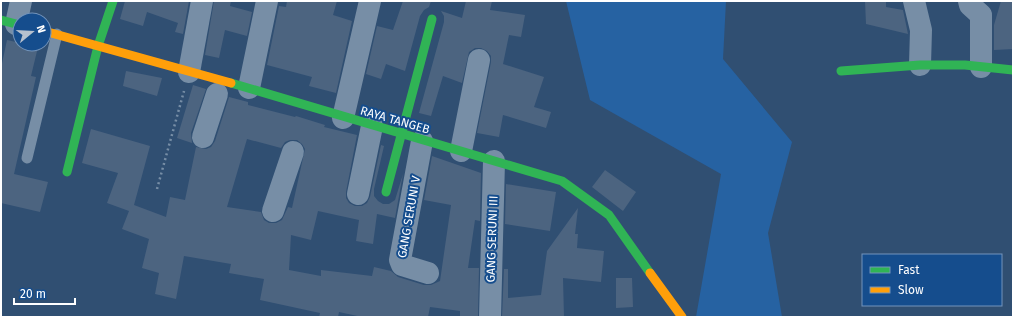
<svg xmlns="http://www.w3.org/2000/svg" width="1014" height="318" font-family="'Fira Sans',sans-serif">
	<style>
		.green { fill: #2662a2 }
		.building { fill: #4c6480; fill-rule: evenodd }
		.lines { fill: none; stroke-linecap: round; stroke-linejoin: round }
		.path { stroke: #778ea6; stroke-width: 2.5; stroke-dasharray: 2 3; stroke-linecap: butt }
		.lane { stroke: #778ea6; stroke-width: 11 }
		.street { stroke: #778ea6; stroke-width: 22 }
		.fast { stroke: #30b455; stroke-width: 9 }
		.slow { stroke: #ff9f0a; stroke-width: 9 }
		.labels { text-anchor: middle; stroke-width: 4; stroke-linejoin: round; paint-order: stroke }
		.street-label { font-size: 12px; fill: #fff; stroke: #154d8d }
	</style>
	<rect width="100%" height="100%" fill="#304f72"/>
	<!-- green -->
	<polygon class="green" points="566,1 726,1 723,59 792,142 768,233 782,317 696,317 721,174 590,100"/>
	<!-- building -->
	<g class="building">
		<polygon points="125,1 189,1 183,34 175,32 178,23 147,12 143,26 120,19"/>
		<polygon points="214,1 231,1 230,6 252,12 247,36 225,30 219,58 205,55"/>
		<polygon points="287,1 337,1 333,15 352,21 336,93 309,86 312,77 267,65 279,6 286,7"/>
		<polygon points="403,1 431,1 429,7 424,10 420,16 405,71 386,64 381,79 366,74 377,26 393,30"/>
		<polygon points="466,1 492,1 490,10 525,15 521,37 509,35 503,64 544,77 534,107 551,112 546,128 503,115 499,137 477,133 491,62 491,56 487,51 481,48 475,48 469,52 462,83 443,76 431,116 419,113 444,22 444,16 441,11 462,18"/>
		<polygon points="865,1 886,1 886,7 903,10 908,34 866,24"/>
		<polygon points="1001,1 1013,1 1013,49 994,50 994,25"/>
		<polygon points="7,40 38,47 31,76 36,77 14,174 48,182 40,212 1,203 1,68"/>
		<polygon points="126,71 162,78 157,96 123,86"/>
		<polygon points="193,85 206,89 191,133 192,143 177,138"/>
		<path d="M229,97L248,102V105L295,117L296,116L325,125L324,127L357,135L346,192V198L349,203L355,206H362L367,203L370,197L381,145L384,146L374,189V196L378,201L383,204H389L395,200L403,174L395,218L377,214L373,244L356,241L359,220L318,211L311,240L291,235L289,270L321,276V270L372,276L374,267L391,271L398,277L424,285H431L440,281L451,205L424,200L432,156L481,173L480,221L475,220L468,268H479L478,317H460V311L430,307L428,317H362L339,312L338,317H319L320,313L260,300L264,279L229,273L231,264L184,256L176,299L155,294L159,273L142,268L149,239L122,229L129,211L107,203L118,173L82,163L91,129L150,146L134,205L166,217L170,197L185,200L196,147L206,149L211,147L215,141ZM247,139L281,148L285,142L290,140H297L302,144L305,149L292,208L288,207L282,220L276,223H269L264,220L261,212L227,207Z"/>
		<polygon points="605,170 636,192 623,211 592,187"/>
		<polygon points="506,184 556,192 550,231 505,224"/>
		<polygon points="578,208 575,234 578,234 577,248 604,251 601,282 563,278 564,317 502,317 504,269 508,269 508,298 541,295 547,251"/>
		<polygon points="616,278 632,278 633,307 616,308"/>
	</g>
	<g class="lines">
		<!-- path -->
		<polyline class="path" points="157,189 184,91"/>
		<!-- lane -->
		<polyline class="lane" points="27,158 57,34"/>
		<!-- street -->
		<g class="street">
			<polyline points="914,1 921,30 920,65"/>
			<polyline points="969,1 970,5 981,15 981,67"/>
			<polyline points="16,24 21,1"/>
			<polyline points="189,72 202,1"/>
			<polyline points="249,88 267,1"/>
			<polyline points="343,118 370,1"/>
			<polyline points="203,137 217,94"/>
			<polyline points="422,141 400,260 402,265 428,273"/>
			<polyline points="461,151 479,60"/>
			<polyline points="358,194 372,126"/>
			<polyline points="273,211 293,152"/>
			<polyline points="490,317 494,161"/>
		</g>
		<!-- fast -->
		<g class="fast">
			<polyline points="1,20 20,25"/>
			<polyline points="841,71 920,65 965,65 1013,70"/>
			<polyline points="231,83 562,181 609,215 650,273"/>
			<polyline points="67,172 98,46 113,1"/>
			<polyline points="386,192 432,19"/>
		</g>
		<!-- slow -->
		<g class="slow">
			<polyline points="44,31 231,83"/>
			<polyline points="650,273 682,317"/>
		</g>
	</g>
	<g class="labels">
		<!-- street labels -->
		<g class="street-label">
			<text transform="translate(395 120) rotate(16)" y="4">RAYA TANGEB</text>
			<text transform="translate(409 217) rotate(-80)" y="4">GANG SERUNI V</text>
			<text transform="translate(492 239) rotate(-88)" y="4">GANG SERUNI III</text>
		</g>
	</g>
	<!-- border -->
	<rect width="1014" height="318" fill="none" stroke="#ffffff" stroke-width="4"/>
	<!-- legend -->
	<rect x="862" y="254" width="140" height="52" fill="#154d8d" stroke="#7394bb"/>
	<rect x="870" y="267" width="20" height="6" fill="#30b455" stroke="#7394bb"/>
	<text x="898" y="274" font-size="12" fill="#ffffff">Fast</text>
	<rect x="870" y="287" width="20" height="6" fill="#ff9f0a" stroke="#7394bb"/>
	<text x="898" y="294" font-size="12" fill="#ffffff">Slow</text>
	<!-- north arrow -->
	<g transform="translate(32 32) rotate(72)"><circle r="19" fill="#154d8d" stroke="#7394bb"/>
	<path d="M0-3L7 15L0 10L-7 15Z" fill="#b7c1ce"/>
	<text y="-6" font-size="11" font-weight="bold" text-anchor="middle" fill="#ffffff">N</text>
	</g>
	<!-- scale -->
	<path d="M14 298v6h61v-6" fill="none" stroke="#ffffff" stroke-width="2"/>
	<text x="20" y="298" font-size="12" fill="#ffffff" stroke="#154d8d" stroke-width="3" paint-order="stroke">20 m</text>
</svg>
